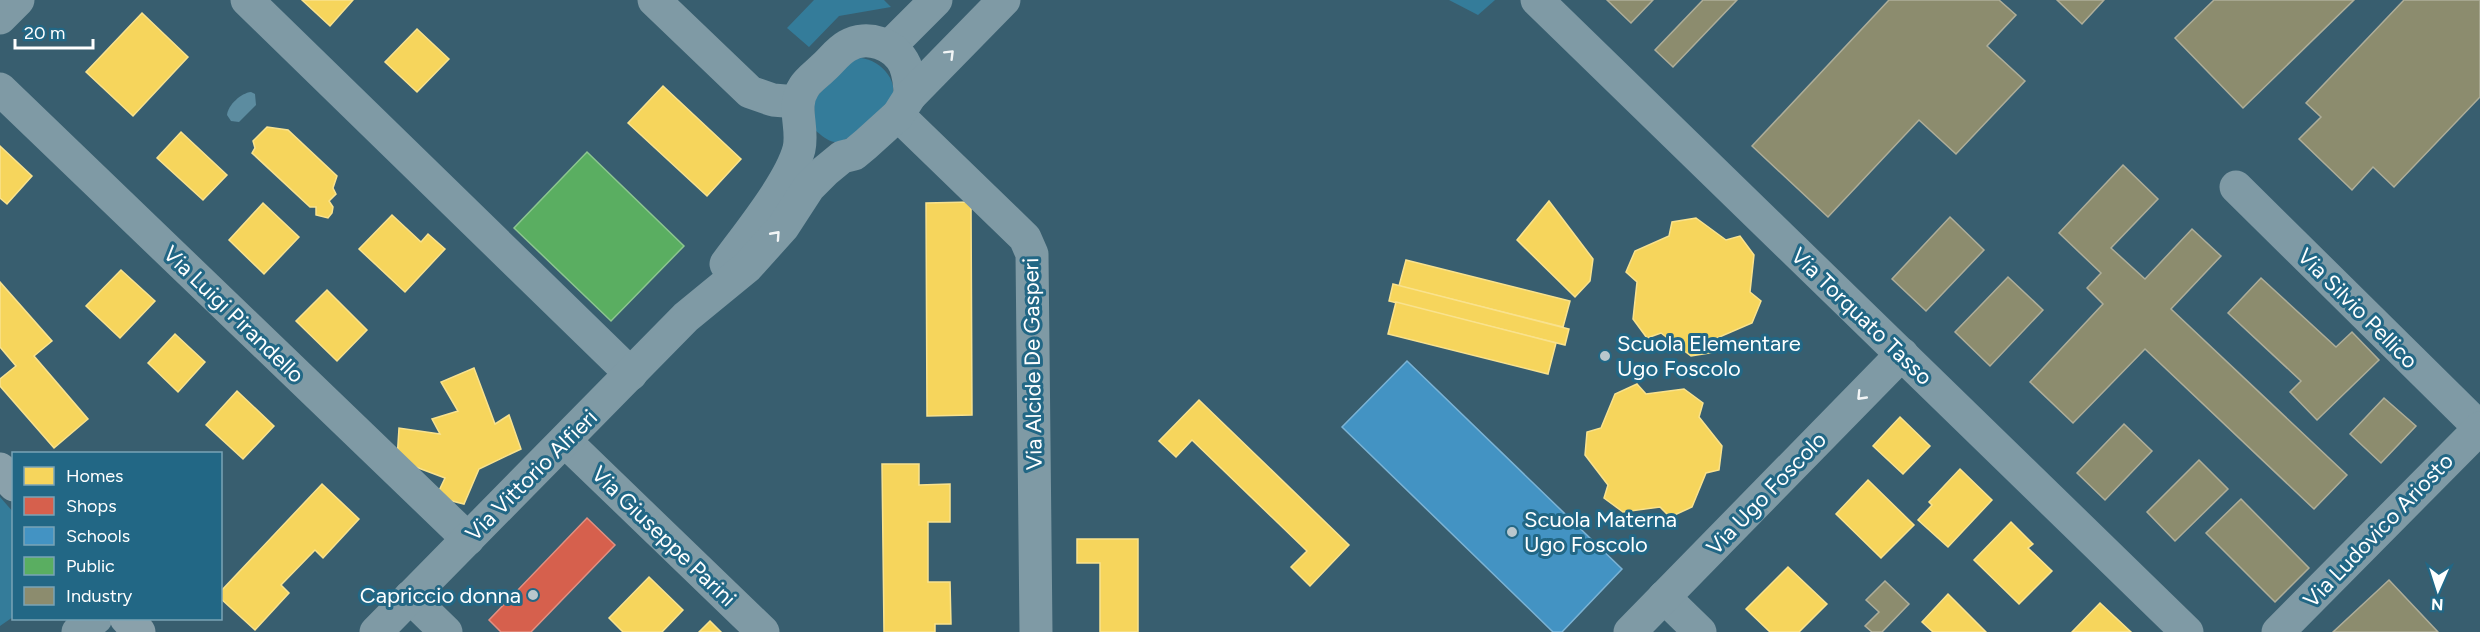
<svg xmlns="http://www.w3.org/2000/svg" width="2480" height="632" font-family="Figtree,sans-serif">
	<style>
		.green { fill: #347c9a }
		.water { fill: #5c8ca0 }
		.homes { fill: #f6d55c; stroke: #f9e28d; stroke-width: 1.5 }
		.shops { fill: #d6604d; stroke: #e29082; stroke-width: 1.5 }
		.schools { fill: #4393c3; stroke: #7bb3d5; stroke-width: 1.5 }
		.public { fill: #5aae61; stroke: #8cc690; stroke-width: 1.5 }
		.industry { fill: #8c8c6e; stroke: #aeae9a; stroke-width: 1.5 }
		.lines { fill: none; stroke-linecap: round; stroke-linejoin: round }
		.minor { stroke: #7f9aa5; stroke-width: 33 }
		.major { stroke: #8aa1ab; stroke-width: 33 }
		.oneway { stroke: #f2f5f6 }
		.poi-dot { fill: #b9c7cd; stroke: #226785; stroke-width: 2 }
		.labels { text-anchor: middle; stroke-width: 6; stroke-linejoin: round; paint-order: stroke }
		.street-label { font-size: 22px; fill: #fff; stroke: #226785 }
		.poi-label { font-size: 22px; fill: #fff; stroke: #226785; text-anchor: start }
	</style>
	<rect width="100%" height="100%" fill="#385e6f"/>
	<!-- green -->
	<g class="green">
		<polygon points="814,0 884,0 891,7 839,16 809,47 787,28"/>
		<polygon points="1449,0 1495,0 1478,15"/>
		<path d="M861,58C881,60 904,84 888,105C880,116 848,143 835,142C827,141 821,135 815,130L814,99L852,60Z"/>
		<polygon points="0,497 14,513 13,617 0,626"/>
	</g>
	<!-- water -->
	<path class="water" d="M251,92L255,94L256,105L239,122L231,121L227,115C228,105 241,93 251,92Z"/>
	<!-- homes -->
	<g class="homes">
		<polygon points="302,0 353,0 330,26"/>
		<polygon points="142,13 188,57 133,116 86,72"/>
		<polygon points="417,29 449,59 417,92 385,62"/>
		<polygon points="663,86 741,159 707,196 628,123"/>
		<polygon points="267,127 288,130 337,176 333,188 336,194 329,201 333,207 332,213 328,218 316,215 316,207 310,207 252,153 255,148 253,141"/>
		<polygon points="181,132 227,175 203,200 157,158"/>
		<polygon points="0,146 32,176 7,204 0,198"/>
		<polygon points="1549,201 1593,259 1590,281 1575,297 1517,240"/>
		<polygon points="971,202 972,415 927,416 926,203"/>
		<polygon points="263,203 299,237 264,274 229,240"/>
		<polygon points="392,215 421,242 428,234 445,249 405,292 359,249"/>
		<polygon points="1696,218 1726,240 1740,236 1754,255 1750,292 1761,301 1752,323 1717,338 1715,352 1691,356 1661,333 1647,338 1633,319 1637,282 1626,272 1635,251 1669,236 1672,222"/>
		<polygon points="1406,260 1570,301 1563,327 1399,286"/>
		<polygon points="121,270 155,301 120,338 86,306"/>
		<polygon points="0,282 52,341 34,356 88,419 54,448 0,386 0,379 16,366 0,347"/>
		<polygon points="1393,284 1569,329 1565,345 1389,301"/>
		<polygon points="327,290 367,330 337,361 296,321"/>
		<polygon points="1396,302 1556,343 1548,374 1388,334"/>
		<polygon points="175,334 205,362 178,392 148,363"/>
		<polygon points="474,368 495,424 509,415 521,449 479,469 464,504 436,497 445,478 397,460 399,428 440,434 432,419 458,411 441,382"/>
		<polygon points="1637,384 1646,394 1684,389 1703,403 1699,417 1722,446 1719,470 1706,473 1692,507 1670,517 1660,507 1623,512 1604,498 1608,485 1585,455 1587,432 1601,428 1615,394"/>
		<polygon points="237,391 274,426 243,459 206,425"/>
		<polygon points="1199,400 1349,545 1310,586 1291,567 1307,551 1192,440 1176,457 1159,441"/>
		<polygon points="1900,417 1930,446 1903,474 1873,446"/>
		<polygon points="882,464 919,464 919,485 950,484 950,522 928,522 928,582 950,582 951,624 935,624 935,632 884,632"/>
		<polygon points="1960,469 1992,500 1948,547 1918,520 1932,505 1929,502"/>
		<polygon points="1868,480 1914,525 1881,558 1836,514"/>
		<polygon points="322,484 359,519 323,558 315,550 281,585 289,593 255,630 220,598 220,592"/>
		<polygon points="2011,522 2033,544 2028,548 2052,571 2019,604 1974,560"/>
		<polygon points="1077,539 1138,539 1138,632 1100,632 1100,563 1077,563"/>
		<polygon points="1788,567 1827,604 1799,632 1770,632 1746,609"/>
		<polygon points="649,577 683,610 662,632 623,632 609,618"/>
		<polygon points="1948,594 1986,632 1933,632 1922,622"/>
		<polygon points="2100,603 2131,632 2072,632"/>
		<polygon points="710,621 721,632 699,632"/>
	</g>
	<!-- shops -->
	<polygon class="shops" points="587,518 615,545 531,632 501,632 489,620"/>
	<!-- schools -->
	<polygon class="schools" points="1407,361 1622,569 1562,632 1553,632 1342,427"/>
	<!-- public -->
	<polygon class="public" points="587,152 684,246 611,321 514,228"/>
	<!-- industry -->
	<g class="industry">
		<polygon points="1607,0 1653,0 1631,23"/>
		<polygon points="1703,0 1737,0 1673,67 1655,50"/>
		<polygon points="1889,0 1999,0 2016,15 1987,46 2025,81 1956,154 1919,120 1828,217 1752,146"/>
		<polygon points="2057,0 2104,0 2082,24"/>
		<polygon points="2214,0 2354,0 2243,108 2175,38"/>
		<polygon points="2404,0 2480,0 2480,97 2394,187 2373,167 2352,190 2299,139 2321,117 2306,103"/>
		<polygon points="2123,165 2158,199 2111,248 2145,279 2192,229 2221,256 2171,309 2347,475 2314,509 2145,349 2073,423 2030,382 2103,304 2087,288 2101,273 2059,233"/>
		<polygon points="1950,217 1984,250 1926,311 1892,279"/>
		<polygon points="2008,277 2043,310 1990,366 1955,332"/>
		<polygon points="2261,278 2336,347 2352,332 2379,360 2317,420 2290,392 2301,381 2228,313"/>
		<polygon points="2384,398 2416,426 2381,463 2350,434"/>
		<polygon points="2124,424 2152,451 2105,500 2077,473"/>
		<polygon points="2199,460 2228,489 2175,541 2147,512"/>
		<polygon points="2241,499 2309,568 2275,602 2206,533"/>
		<polygon points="2389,580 2438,632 2333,632"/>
		<polygon points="1885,581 1909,604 1882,632 1872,632 1865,626 1879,612 1866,600"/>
	</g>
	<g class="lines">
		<!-- minor -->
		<g class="minor">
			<polyline points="247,0 631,374"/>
			<polyline points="654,0 750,92 773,100 797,102"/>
			<polyline points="1537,0 2187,632"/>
			<polyline points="0,18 18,0"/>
			<polyline points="889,47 936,0"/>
			<polyline points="0,89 468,539"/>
			<polyline points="898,115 1025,238 1032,254 1036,632"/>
			<polyline points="2236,187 2480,428"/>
			<path d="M726,264C747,235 790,183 799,149C804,127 791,107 804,87C808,80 817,74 823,68C831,61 838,51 847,46C867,34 895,44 905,65C909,75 910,85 910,96"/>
			<polyline points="565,441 763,632"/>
			<polyline points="410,597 446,632"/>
			<polyline points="1664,597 1700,632"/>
			<polyline points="78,632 96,618"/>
			<polyline points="376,632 686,317 747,267 783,227 809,187 825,171 842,157 854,154 866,144 898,115 910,96 1004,0"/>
			<polyline points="1630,632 1902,354"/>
			<polyline points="2278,632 2480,428"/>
		</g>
		<!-- major -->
		<g class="major">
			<polyline points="0,469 14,485"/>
			<polyline points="126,618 139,632"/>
		</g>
	</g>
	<!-- one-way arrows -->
	<defs><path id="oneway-chevron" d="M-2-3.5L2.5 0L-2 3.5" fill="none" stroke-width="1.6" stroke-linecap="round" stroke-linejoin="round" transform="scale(1.5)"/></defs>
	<g class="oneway">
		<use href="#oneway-chevron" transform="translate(950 54) rotate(-45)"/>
		<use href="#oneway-chevron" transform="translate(776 235) rotate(-48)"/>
		<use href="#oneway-chevron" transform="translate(1861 396) rotate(134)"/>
	</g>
	<!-- markers -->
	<g class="poi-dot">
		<circle cx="1605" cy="356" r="6"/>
		<circle cx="1512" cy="532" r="6"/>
		<circle cx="533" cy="595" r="6"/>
	</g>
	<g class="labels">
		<!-- street labels -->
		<g class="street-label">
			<text transform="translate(2358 308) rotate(45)" y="8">Via Silvio Pellico</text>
			<text transform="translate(234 314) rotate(44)" y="8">Via Luigi Pirandello</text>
			<text transform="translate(1862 316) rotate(44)" y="8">Via Torquato Tasso</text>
			<text transform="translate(1032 364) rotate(-91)" y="8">Via Alcide De Gasperi</text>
			<text transform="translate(531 475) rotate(-45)" y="8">Via Vittorio Alfieri</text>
			<text transform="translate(1766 493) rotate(-46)" y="8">Via Ugo Foscolo</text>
			<text transform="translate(2378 530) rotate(-46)" y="8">Via Ludovico Ariosto</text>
			<text transform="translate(664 536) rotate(44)" y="8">Via Giuseppe Parini</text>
		</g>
		<!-- poi labels -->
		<g class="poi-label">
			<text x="1617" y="351">Scuola Elementare<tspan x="1617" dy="25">Ugo Foscolo</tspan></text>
			<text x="1524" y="527">Scuola Materna<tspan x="1524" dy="25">Ugo Foscolo</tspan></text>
			<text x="521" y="603" text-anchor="end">Capriccio donna</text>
		</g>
	</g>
	<!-- legend -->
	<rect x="12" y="452" width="210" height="168" fill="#226785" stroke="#7aa4b6" stroke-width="1.5"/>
	<rect x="24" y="467" width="30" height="18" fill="#f6d55c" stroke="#7aa4b6" stroke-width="1.5"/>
	<text x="66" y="482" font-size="18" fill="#ffffff">Homes</text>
	<rect x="24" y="497" width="30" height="18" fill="#d6604d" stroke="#7aa4b6" stroke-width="1.5"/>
	<text x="66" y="512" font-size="18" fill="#ffffff">Shops</text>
	<rect x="24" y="527" width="30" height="18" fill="#4393c3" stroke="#7aa4b6" stroke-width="1.5"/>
	<text x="66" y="542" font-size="18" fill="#ffffff">Schools</text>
	<rect x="24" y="557" width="30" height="18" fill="#5aae61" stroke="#7aa4b6" stroke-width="1.5"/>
	<text x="66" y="572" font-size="18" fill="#ffffff">Public</text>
	<rect x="24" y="587" width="30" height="18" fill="#8c8c6e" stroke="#7aa4b6" stroke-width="1.5"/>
	<text x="66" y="602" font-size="18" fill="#ffffff">Industry</text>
	<!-- north arrow -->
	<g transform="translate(2438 590) rotate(183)" stroke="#226785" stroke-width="4.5" paint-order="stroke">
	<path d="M0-4.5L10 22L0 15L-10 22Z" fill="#ffffff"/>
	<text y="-9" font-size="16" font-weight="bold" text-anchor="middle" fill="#ffffff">N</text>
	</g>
	<!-- scale -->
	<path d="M15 39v9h78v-9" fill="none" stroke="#ffffff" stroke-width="3"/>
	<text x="24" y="39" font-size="18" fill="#ffffff" stroke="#226785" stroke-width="4.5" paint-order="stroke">20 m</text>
</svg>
